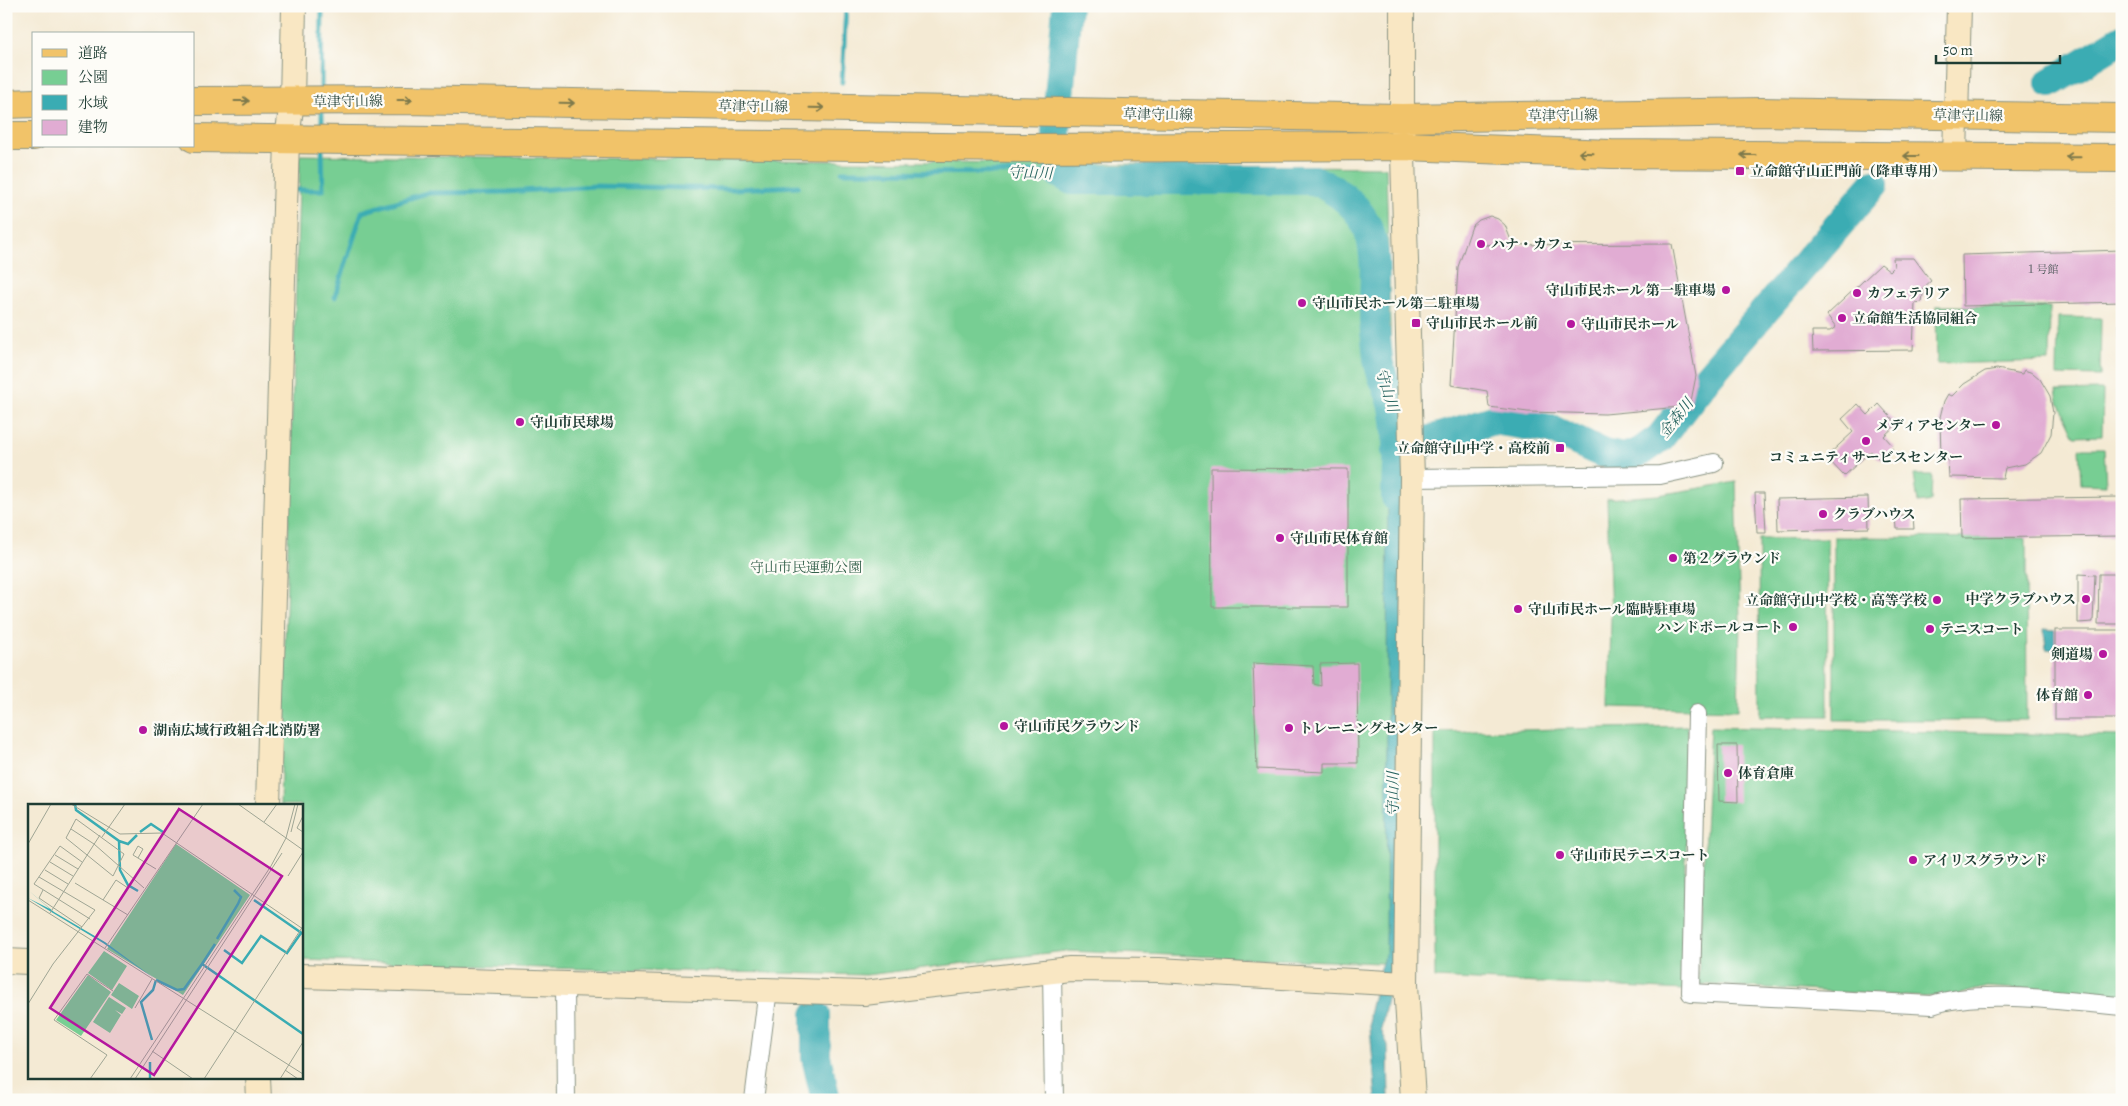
<svg xmlns="http://www.w3.org/2000/svg" width="2128" height="1106" font-family="Alegreya,'Noto Serif JP',serif">
	<style>
		.green { fill: #77ce93; stroke: #4b8664 }
		.water { fill: #3aacb3; stroke: #2c7474 }
		.lines { fill: none; stroke-linecap: round; stroke-linejoin: round }
		.stream { stroke: #3aacb3; stroke-width: 5 }
		.river { stroke: #3aacb3; stroke-width: 30 }
		.building { fill: #e1acd3 }
		.street-casing { stroke: #8a9484; stroke-width: 20 }
		.secondary-casing { stroke: #8a9484; stroke-width: 26 }
		.primary-casing { stroke: #8a9484; stroke-width: 30 }
		.street { stroke: #fff; stroke-width: 18 }
		.secondary { stroke: #f9e7c3; stroke-width: 24 }
		.primary { stroke: #f1c369; stroke-width: 28 }
		.oneway { stroke: #7d794c }
		.poi-dot { fill: #b5179e; stroke: #fdfcf7; stroke-width: 2 }
		.labels { text-anchor: middle; stroke-width: 4.5; stroke-linejoin: round; paint-order: stroke }
		.number-label { font-size: 11px; fill: #50595c }
		.street-label { font-size: 14px; fill: #1f3d34; stroke: #fdfcf7 }
		.poi-label { font-size: 14px; font-weight: bold; fill: #1f3d34; stroke: #fdfcf7; text-anchor: start }
		.park-label { font-size: 14px; fill: #35614c; stroke: #fdfcf7 }
		.water-label { font-size: 15px; font-style: italic; fill: #286460; stroke: #fdfcf7 }
		.inset-river { fill: none; stroke: #3aacb3; stroke-width: 2.5 }
		.inset-road { fill: none; stroke: #9fa594; stroke-width: 1 }
		.view { fill: #b5179e; fill-opacity: 0.15; stroke: #b5179e; stroke-width: 2.5 }
		.inset-edge { fill: none; stroke: #1f3d34; stroke-width: 2.5 }
	</style>
	<rect width="100%" height="100%" fill="#fdfcf7"/>
	<filter id="ink" filterUnits="userSpaceOnUse"><feTurbulence type="fractalNoise" baseFrequency=".02" numOctaves="2"/><feDisplacementMap in="SourceGraphic" scale="10" xChannelSelector="R" yChannelSelector="G"/><feConvolveMatrix kernelMatrix="1 2 1 2 8 2 1 2 1" color-interpolation-filters="sRGB"/></filter>
	<filter id="wash" filterUnits="userSpaceOnUse"><feTurbulence type="fractalNoise" baseFrequency=".0096" numOctaves="4" result="noise"/><feDisplacementMap in="SourceGraphic" scale="20" xChannelSelector="R" yChannelSelector="G"/><feGaussianBlur stdDeviation="1.12" result="paint"/><feColorMatrix in="noise" values="0 0 0 0 0 0 0 0 0 0 0 0 0 0 0 0 0 1.4 0 .05"/><feComposite in="paint" operator="in"/></filter>
	<g filter="url(#wash)">
		<rect width="100%" height="100%" fill="#f4ead4"/>
		<!-- green -->
		<g class="green">
			<polygon points="300,155 1386,167 1407,964 1065,951 866,975 544,968 301,960 301,805 280,805"/>
			<polygon points="1936,306 2050,307 2049,361 1937,364"/>
			<polygon points="2058,317 2101,318 2100,376 2057,375"/>
			<polygon points="2103,390 2102,436 2075,437 2058,401 2056,391"/>
			<polygon points="2079,448 2104,448 2106,485 2081,484"/>
			<polygon points="1914,475 1932,475 1931,501 1918,503"/>
			<polygon points="1736,482 1740,621 1738,710 1609,707 1611,618 1607,499 1658,495"/>
			<polygon points="1834,537 2026,538 2027,720 1834,720"/>
			<polygon points="1827,538 1828,716 1760,716 1759,539"/>
			<polygon points="1688,726 1684,990 1435,978 1435,732"/>
			<polygon points="1710,727 2122,736 2122,996 1987,987 1957,995 1923,997 1698,984"/>
		</g>
		<!-- water -->
		<g class="water">
			<polygon points="1403,455 1402,954 1393,969 1381,1030 1388,1045 1389,1100 1376,1100 1369,1015 1380,968 1386,953 1388,459"/>
			<polygon points="2044,629 2055,630 2055,650 2046,649"/>
		</g>
		<g class="lines">
			<!-- stream -->
			<g class="stream">
				<polyline points="842,82 846,6"/>
				<polyline points="321,93 322,6"/>
				<polyline points="322,109 322,131"/>
				<polyline points="842,172 1059,173"/>
				<polyline points="292,190 323,190 322,147"/>
				<polyline points="335,297 362,212 427,193 507,192 595,186 732,189 798,186"/>
			</g>
			<!-- river -->
			<g class="river">
				<path d="M1067,6L1056,131L1059,173L1072,180H1314C1386,212 1374,255 1374,321C1375,333 1377,346 1378,359C1380,377 1393,394 1395,413C1400,440 1396,470 1396,497"/>
				<polyline points="2050,83 2122,39"/>
				<polyline points="1396,451 1493,420 1550,429 1604,454 1624,458 1642,451 1660,438 1706,379 1874,184"/>
				<polyline points="816,1015 816,1057 826,1100"/>
			</g>
		</g>
		<g id="blocks">
			<!-- building -->
			<g class="building">
				<polygon points="1490,216 1498,219 1505,225 1512,243 1485,245 1672,244 1696,376 1690,406 1605,414 1528,412 1489,407 1487,391 1451,385 1458,267 1472,226 1479,220"/>
				<polygon points="2122,250 2122,302 1963,306 1962,255"/>
				<polygon points="1893,258 1914,258 1931,281 1924,287 1922,302 1915,303 1913,350 1813,351 1812,331 1830,331 1836,327 1827,315 1881,264 1890,271 1894,267"/>
				<polygon points="2119,317 2122,317 2122,366 2120,366"/>
				<polygon points="1997,369 2022,374 2024,370 2033,373 2040,379 2050,396 2053,413 2051,434 2041,453 2025,464 2005,468 2003,478 1949,477 1948,460 1941,459 1940,417 1944,401 1948,394 1952,396 1964,384 1985,371"/>
				<polygon points="1858,404 1868,415 1879,404 1897,424 1884,436 1894,447 1880,460 1871,451 1844,476 1826,457 1853,432 1842,419"/>
				<polygon points="2119,429 2122,429 2122,536 1962,538 1961,499 2120,497"/>
				<polygon points="1211,468 1348,469 1348,607 1212,607"/>
				<polygon points="1755,493 1764,493 1766,532 1757,532"/>
				<polygon points="1868,497 1869,528 1778,530 1777,499"/>
				<polygon points="1896,516 1913,516 1914,529 1897,529"/>
				<polygon points="2078,574 2095,575 2093,622 2078,623"/>
				<polygon points="2099,574 2122,574 2122,624 2098,624"/>
				<rect x="2055" y="630" width="67" height="89"/>
				<polygon points="1253,663 1313,666 1314,684 1321,686 1320,664 1357,663 1358,763 1324,763 1324,772 1257,769"/>
				<polygon points="1718,745 1737,745 1738,802 1719,801"/>
			</g>
		</g>
	</g>
	<g filter="url(#ink)">
		<use href="#blocks" fill-opacity="0" stroke="#8a9484" stroke-width="1"/>
		<g class="lines">
			<defs>
				<g id="street">
					<polyline points="1412,478 1660,475 1714,463"/>
					<path d="M1697,714L1691,993L1932,1005C1981,988 2069,1002 2122,1006"/>
					<polyline points="1052,971 1054,1100"/>
					<polyline points="565,984 566,1100"/>
					<polyline points="754,1100 768,989"/>
				</g>
				<g id="secondary">
					<polyline points="1402,6 1402,118 1412,478 1406,984 1413,1100"/>
					<polyline points="1955,156 1959,6"/>
					<polyline points="268,805 287,139 292,101 294,6"/>
					<polyline points="6,961 29,962"/>
					<polyline points="301,976 864,993 1070,969 1159,970 1406,984"/>
					<polyline points="258,1077 259,1100"/>
				</g>
				<g id="primary">
					<polyline points="194,101 405,100 1402,118 1761,112 2122,118"/>
					<polyline points="6,104 34,103"/>
					<polyline points="6,136 34,136"/>
					<polyline points="194,138 1022,148 1405,146 1611,154 2122,158"/>
				</g>
			</defs>
			<!-- street casing -->
			<use href="#street" class="street-casing"/>
			<!-- secondary casing -->
			<use href="#secondary" class="secondary-casing"/>
			<!-- primary casing -->
			<use href="#primary" class="primary-casing"/>
			<!-- street -->
			<use href="#street" class="street"/>
			<!-- secondary -->
			<use href="#secondary" class="secondary"/>
			<!-- primary -->
			<use href="#primary" class="primary"/>
		</g>
		<!-- one-way arrows -->
		<defs><path id="oneway-shaft" d="M-6 0H5M1.5-3L5.5 0L1.5 3" fill="none" stroke-width="1.6" stroke-linecap="round" stroke-linejoin="round" transform="scale(1.25)"/></defs>
		<g class="oneway">
			<use href="#oneway-shaft" transform="translate(405 100)"/>
			<use href="#oneway-shaft" transform="translate(242 101)"/>
			<use href="#oneway-shaft" transform="translate(567 103) rotate(1)"/>
			<use href="#oneway-shaft" transform="translate(817 108) rotate(1)"/>
			<use href="#oneway-shaft" transform="translate(1586 153) rotate(-178)"/>
			<use href="#oneway-shaft" transform="translate(1748 155) rotate(-180)"/>
			<use href="#oneway-shaft" transform="translate(1911 156) rotate(-180)"/>
			<use href="#oneway-shaft" transform="translate(2073 157) rotate(-179)"/>
		</g>
	</g>
	<!-- markers -->
	<g class="poi-dot">
		<rect x="1735" y="166" width="10" height="10" rx="2.5"/>
		<circle cx="1481" cy="244" r="5"/>
		<circle cx="1726" cy="290" r="5"/>
		<circle cx="1857" cy="293" r="5"/>
		<circle cx="1302" cy="303" r="5"/>
		<circle cx="1842" cy="318" r="5"/>
		<rect x="1411" y="318" width="10" height="10" rx="2.5"/>
		<circle cx="1571" cy="324" r="5"/>
		<circle cx="520" cy="422" r="5"/>
		<circle cx="1996" cy="425" r="5"/>
		<circle cx="1866" cy="441" r="5"/>
		<rect x="1555" y="443" width="10" height="10" rx="2.5"/>
		<circle cx="1823" cy="514" r="5"/>
		<circle cx="1280" cy="538" r="5"/>
		<circle cx="1673" cy="558" r="5"/>
		<circle cx="2086" cy="599" r="5"/>
		<circle cx="1937" cy="600" r="5"/>
		<circle cx="1518" cy="609" r="5"/>
		<circle cx="1793" cy="627" r="5"/>
		<circle cx="1930" cy="629" r="5"/>
		<circle cx="2103" cy="654" r="5"/>
		<circle cx="2088" cy="695" r="5"/>
		<circle cx="1004" cy="726" r="5"/>
		<circle cx="1289" cy="728" r="5"/>
		<circle cx="143" cy="730" r="5"/>
		<circle cx="1728" cy="773" r="5"/>
		<circle cx="1560" cy="855" r="5"/>
		<circle cx="1913" cy="860" r="5"/>
	</g>
	<g class="labels">
		<!-- number labels -->
		<g class="number-label">
			<text x="2042" y="273">１号館</text>
		</g>
		<!-- street labels -->
		<g class="street-label">
			<text transform="translate(348 101) rotate(-1)" y="5">草津守山線</text>
			<text transform="translate(753 106) rotate(1)" y="5">草津守山線</text>
			<text transform="translate(1158 114) rotate(1)" y="5">草津守山線</text>
			<text transform="translate(1563 115) rotate(-1)" y="5">草津守山線</text>
			<text transform="translate(1968 115) rotate(1)" y="5">草津守山線</text>
		</g>
		<!-- poi labels -->
		<g class="poi-label">
			<text x="1750" y="176">立命館守山正門前（降車専用）</text>
			<text x="1491" y="249">ハナ・カフェ</text>
			<text x="1716" y="295" text-anchor="end">守山市民ホール 第一駐車場</text>
			<text x="1867" y="298">カフェテリア</text>
			<text x="1312" y="308">守山市民ホール第二駐車場</text>
			<text x="1852" y="323">立命館生活協同組合</text>
			<text x="1426" y="328">守山市民ホール前</text>
			<text x="1581" y="329">守山市民ホール</text>
			<text x="530" y="427">守山市民球場</text>
			<text x="1986" y="430" text-anchor="end">メディアセンター</text>
			<text x="1550" y="453" text-anchor="end">立命館守山中学・高校前</text>
			<text x="1866" y="462" text-anchor="middle">コミュニティサービスセンター</text>
			<text x="1833" y="519">クラブハウス</text>
			<text x="1290" y="543">守山市民体育館</text>
			<text x="1683" y="563">第２グラウンド</text>
			<text x="2076" y="604" text-anchor="end">中学クラブハウス</text>
			<text x="1927" y="605" text-anchor="end">立命館守山中学校・高等学校</text>
			<text x="1528" y="614">守山市民ホール臨時駐車場</text>
			<text x="1783" y="632" text-anchor="end">ハンドボールコート</text>
			<text x="1940" y="634">テニスコート</text>
			<text x="2093" y="659" text-anchor="end">剣道場</text>
			<text x="2078" y="700" text-anchor="end">体育館</text>
			<text x="1014" y="731">守山市民グラウンド</text>
			<text x="1299" y="733">トレーニングセンター</text>
			<text x="153" y="735">湖南広域行政組合北消防署</text>
			<text x="1738" y="778">体育倉庫</text>
			<text x="1570" y="860">守山市民テニスコート</text>
			<text x="1923" y="865">アイリスグラウンド</text>
		</g>
		<!-- park labels -->
		<g class="park-label">
			<text x="806" y="572">守山市民運動公園</text>
		</g>
		<!-- water labels -->
		<g class="water-label">
			<text transform="translate(1030 173) rotate(1)" y="5">守山川</text>
			<text transform="translate(1387 390) rotate(73)" y="5">守山川</text>
			<text transform="translate(1676 418) rotate(-51)" y="5">金森川</text>
			<text transform="translate(1393 794) rotate(-90)" y="5">守山川</text>
		</g>
	</g>
	<!-- overview -->
	<g transform="translate(28 804)">
		<rect width="275" height="275" fill="#f4ead4"/>
		<path d="M148,40L222,91L155,191L79,145ZM76,147L99,162L84,186L60,169ZM60,171L83,188L53,232L28,216ZM91,179L111,192L104,205L83,191ZM81,193L98,204L94,210L87,206L93,211L82,229L65,218Z" fill="#77ce93"/>
		<path d="M0,86L26,108L77,138L127,175L75,139L0,94L22,105Z" fill="#3aacb3"/>
		<path class="inset-river" d="M47,0L48,6L91,37L92,66L100,81L110,87M112,28L123,20L135,28M91,37L100,40L109,31M226,96L275,130M189,135L210,100L213,93L206,86M196,146L214,159L233,132L259,149L273,129M174,160L187,140M128,176L149,186L156,185L174,160L275,230M124,236L113,198L125,186L128,176M122,275V258"/>
		<path class="inset-road" d="M43,0L92,30L134,29L275,125M210,0L275,46M275,12L269,24L275,28M48,15L96,50L85,72L38,34ZM236,18L249,0M43,25L66,40L116,84M263,28L270,0M74,33L97,0M0,40L23,0M27,51L50,65M110,54L115,45L110,42L105,51L128,65M22,58L45,72M54,58L32,42L6,80L62,115M17,66L40,80M260,72L275,48M47,79L100,111M15,86L11,94L54,123M0,96L275,270M75,96L88,76L100,84L87,104M22,109L72,31M77,144L175,0M0,200L25,160L67,106L11,73M107,204L124,175M124,247L165,275M257,266L270,275M62,275L79,251L26,216L59,170L85,187M102,275L243,62L258,34L267,0M107,275L254,49M176,275L275,122M252,275L275,238"/>
		<path class="view" d="M151,5L254,72L126,271L22,204Z"/>
		<rect width="275" height="275" class="inset-edge"/>
	</g>
	<!-- margin -->
	<rect width="2128" height="1106" fill="none" stroke="#fdfcf7" stroke-width="25"/>
	<!-- legend -->
	<rect x="32" y="32" width="162" height="115" fill="#fdfcf7" stroke="#a4b0a9"/>
	<rect x="42" y="49" width="25" height="8" fill="#f1c369" stroke="#a4b0a9"/>
	<text x="78" y="58" font-size="15" fill="#1f3d34">道路</text>
	<rect x="42" y="70" width="25" height="15" fill="#77ce93" stroke="#a4b0a9"/>
	<text x="78" y="82" font-size="15" fill="#1f3d34">公園</text>
	<rect x="42" y="95" width="25" height="15" fill="#3aacb3" stroke="#a4b0a9"/>
	<text x="78" y="108" font-size="15" fill="#1f3d34">水域</text>
	<rect x="42" y="120" width="25" height="15" fill="#e1acd3" stroke="#a4b0a9"/>
	<text x="78" y="132" font-size="15" fill="#1f3d34">建物</text>
	<!-- scale -->
	<path d="M1936 55v8h124v-8" fill="none" stroke="#1f3d34" stroke-width="2.5"/>
	<text x="1943" y="55" font-size="15" fill="#1f3d34" stroke="#fdfcf7" stroke-width="4" paint-order="stroke">50 m</text>
</svg>
